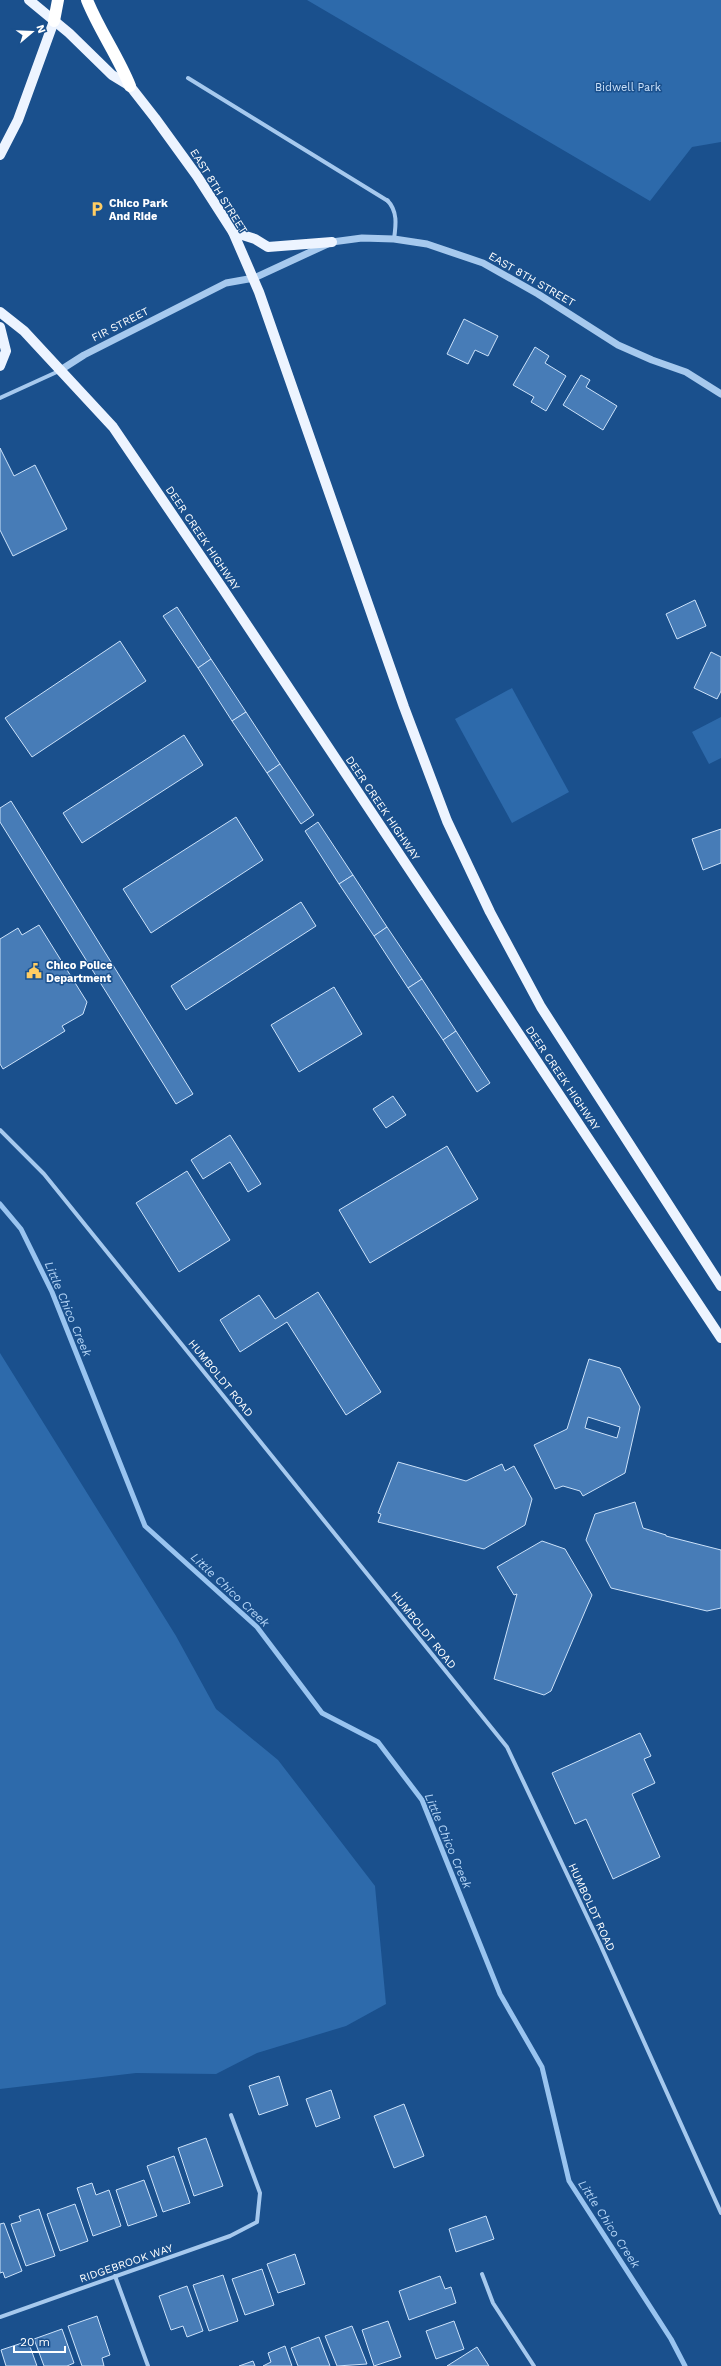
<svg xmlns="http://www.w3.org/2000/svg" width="721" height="2366" font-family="'Work Sans',sans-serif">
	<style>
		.green { fill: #2d6aab }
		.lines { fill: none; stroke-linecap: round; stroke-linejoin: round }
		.stream { stroke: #99c4f0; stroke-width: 5 }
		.building { fill: #477cb7; stroke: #cce2fa; fill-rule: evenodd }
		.minor { stroke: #a6c9ee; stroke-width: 4 }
		.tertiary { stroke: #a6c9ee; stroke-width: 7 }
		.primary { stroke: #edf4ff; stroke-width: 10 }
		.motorway { stroke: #fff; stroke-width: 12 }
		.labels { text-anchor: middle; stroke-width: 3; stroke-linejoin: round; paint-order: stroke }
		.park-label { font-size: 11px; fill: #cce2fa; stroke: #1a508d }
		.street-label { font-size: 11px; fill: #fff; stroke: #1a508d }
		.poi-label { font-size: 11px; font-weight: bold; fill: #fff; stroke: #1a508d; text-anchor: start }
		.water-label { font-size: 12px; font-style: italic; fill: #b2d3f5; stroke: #1a508d }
	</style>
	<rect width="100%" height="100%" fill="#1a508d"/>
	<!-- green -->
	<g class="green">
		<polygon points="307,0 721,0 721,142 692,147 650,201"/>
		<polygon points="512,688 569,792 512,823 455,719"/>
		<polygon points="721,717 721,758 709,764 692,732"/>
		<polygon points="0,1353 176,1636 216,1709 278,1760 375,1886 386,2004 346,2026 257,2053 216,2074 136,2073 0,2089"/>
	</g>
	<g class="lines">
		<!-- stream -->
		<polyline class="stream" points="0,1204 21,1229 52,1292 145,1526 257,1627 322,1713 378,1742 422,1800 500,1994 542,2067 569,2181 671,2339 685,2366"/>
	</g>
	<!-- building -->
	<g class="building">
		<polygon points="464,319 498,336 488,356 475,350 468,364 447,354"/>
		<polygon points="535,347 549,356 545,363 566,376 546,411 531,402 534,397 513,385"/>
		<polygon points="581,375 590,380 586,387 617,406 603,430 563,405"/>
		<polygon points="0,448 14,476 35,465 67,529 13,556 0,530"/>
		<polygon points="695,600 706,626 677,639 666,614"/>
		<polygon points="177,607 211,659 198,668 163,616"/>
		<polygon points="120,641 146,681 32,757 5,718"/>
		<polygon points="711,652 721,657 721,691 717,699 694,688"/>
		<polygon points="211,659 246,712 232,721 198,668"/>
		<polygon points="246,712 280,764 267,773 232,721"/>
		<polygon points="184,735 203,765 82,843 63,813"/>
		<polygon points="280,764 314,815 301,824 267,773"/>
		<polygon points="11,801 193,1094 176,1104 0,822 0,808"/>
		<polygon points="236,817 263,860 151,933 123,889"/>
		<polygon points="318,822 353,875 339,884 305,831"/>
		<polygon points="721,829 721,863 703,870 692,839"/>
		<polygon points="353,875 387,927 374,936 339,884"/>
		<polygon points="301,902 316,926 186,1010 171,986"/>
		<polygon points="39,925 87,1002 83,1014 62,1026 65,1031 3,1069 0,1064 0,939 18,928 22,935"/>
		<polygon points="387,927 422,979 408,988 374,936"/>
		<polygon points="422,979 456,1031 443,1040 408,988"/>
		<polygon points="334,987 362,1034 299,1072 271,1025"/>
		<polygon points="456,1031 490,1083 477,1092 443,1040"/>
		<polygon points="393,1096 406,1115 386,1128 373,1109"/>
		<polygon points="230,1135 261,1184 248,1192 230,1162 203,1179 191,1160"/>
		<polygon points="447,1146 478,1199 370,1263 339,1210"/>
		<polygon points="187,1171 230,1240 179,1272 136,1203"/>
		<polygon points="318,1292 381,1392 346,1415 287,1322 240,1352 220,1320 259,1295 275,1319"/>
		<path d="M589,1359L620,1368L640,1407L625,1473L583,1496L580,1491L563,1486L555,1489L534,1445L567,1429ZM588,1417L620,1427L617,1438L585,1428Z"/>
		<polygon points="398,1462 466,1481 502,1464 505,1471 514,1466 532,1499 525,1525 484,1549 378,1522 381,1514 378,1513"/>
		<polygon points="635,1502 643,1528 666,1535 666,1536 721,1550 721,1608 707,1611 611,1588 586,1540 595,1514"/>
		<polygon points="542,1541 565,1549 592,1595 551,1691 544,1695 494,1679 517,1594 514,1595 497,1567"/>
		<polygon points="640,1733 651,1756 644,1759 655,1783 632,1794 660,1857 613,1879 586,1819 575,1824 552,1773"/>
		<polygon points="279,2076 288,2105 259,2115 249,2086"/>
		<polygon points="331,2090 340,2118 316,2127 306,2099"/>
		<polygon points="404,2104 424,2156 394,2168 374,2116"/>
		<polygon points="206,2138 223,2186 194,2196 178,2148"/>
		<polygon points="174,2156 190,2203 163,2212 147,2166"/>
		<polygon points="144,2180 157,2216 128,2226 116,2190"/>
		<polygon points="92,2183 96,2195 109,2190 121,2226 93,2236 77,2188"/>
		<polygon points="75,2204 88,2241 60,2251 47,2214"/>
		<polygon points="39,2209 55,2256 26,2266 11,2224 21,2221 19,2216"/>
		<polygon points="486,2216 494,2239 456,2252 449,2229"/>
		<polygon points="4,2223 22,2271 5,2278 3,2272 0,2273 0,2224"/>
		<polygon points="295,2254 305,2284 278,2293 267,2264"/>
		<polygon points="262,2269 274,2305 245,2315 232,2279"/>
		<polygon points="223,2275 238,2321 209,2331 193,2285"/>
		<polygon points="440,2276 445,2289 451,2287 456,2303 409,2320 399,2291"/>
		<polygon points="187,2286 203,2331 187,2337 183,2326 171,2330 159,2296"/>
		<polygon points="97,2316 110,2355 102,2358 104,2366 82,2366 68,2326"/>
		<polygon points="388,2321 401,2357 374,2366 362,2330"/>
		<polygon points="454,2321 464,2349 436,2359 426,2331"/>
		<polygon points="352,2326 367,2364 337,2366 325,2336"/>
		<polygon points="62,2329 74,2363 67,2366 44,2366 34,2339"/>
		<polygon points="319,2337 330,2366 298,2366 291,2348"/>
		<polygon points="28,2341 37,2366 6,2366 1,2350"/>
		<polygon points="285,2346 292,2366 263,2366 271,2362 268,2353"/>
		<polygon points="477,2347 489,2366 447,2366"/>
		<polygon points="253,2361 255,2366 239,2366"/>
	</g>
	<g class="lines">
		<!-- minor -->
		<g class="minor">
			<polyline points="188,78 388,201"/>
			<path d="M387,200C398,211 396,225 394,239"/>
			<polyline points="0,398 59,371"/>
			<polyline points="0,1130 44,1174 507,1747 600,1944 721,2213"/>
			<polyline points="482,2274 493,2303 534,2366"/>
			<polyline points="115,2276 148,2366"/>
			<polyline points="0,2317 230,2236 257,2222 260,2193 231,2115"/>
		</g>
		<!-- tertiary -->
		<polyline class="tertiary" points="59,371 84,355 226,283 254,278 332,242 362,238 394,239 427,244 483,263 538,294 618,345 652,360 686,372 721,394"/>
		<!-- primary -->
		<g class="primary">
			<polyline points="29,0 69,33 112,75 130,86 155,118 197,176 233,232 259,292 404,707 447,821 490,912 541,1007 721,1286"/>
			<polyline points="0,155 18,120 54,21"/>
			<polyline points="233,232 255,239 268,247 332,242"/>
			<polyline points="0,312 24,331 113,427 223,589 721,1338"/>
			<polyline points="0,327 6,351 0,366"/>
		</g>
		<!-- motorway -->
		<g class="motorway">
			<path d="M87,0C99,30 118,56 130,86"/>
			<polyline points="54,21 58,0"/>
		</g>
	</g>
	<!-- icons -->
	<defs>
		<symbol id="parking-bare" viewBox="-9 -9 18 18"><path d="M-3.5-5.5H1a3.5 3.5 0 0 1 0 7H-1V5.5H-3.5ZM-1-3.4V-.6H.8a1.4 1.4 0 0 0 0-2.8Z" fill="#ffcd63" stroke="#1a508d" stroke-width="2.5" paint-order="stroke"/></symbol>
		<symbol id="civic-bare" viewBox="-9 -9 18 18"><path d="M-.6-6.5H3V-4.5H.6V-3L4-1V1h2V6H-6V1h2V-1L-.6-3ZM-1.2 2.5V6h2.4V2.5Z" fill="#ffcd63" stroke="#1a508d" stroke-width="2.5" paint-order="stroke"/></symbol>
	</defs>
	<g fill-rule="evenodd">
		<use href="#parking-bare" x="86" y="198" width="22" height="22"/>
		<use href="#civic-bare" x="23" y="960" width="22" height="22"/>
	</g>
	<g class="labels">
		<!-- park labels -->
		<g class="park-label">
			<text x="628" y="91">Bidwell Park</text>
		</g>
		<!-- street labels -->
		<g class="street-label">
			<text transform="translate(219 191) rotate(58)" y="4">EAST 8TH STREET</text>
			<text transform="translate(532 279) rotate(30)" y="4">EAST 8TH STREET</text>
			<text transform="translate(120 324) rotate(-27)" y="4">FIR STREET</text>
			<text transform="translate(203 538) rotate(56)" y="4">DEER CREEK HIGHWAY</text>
			<text transform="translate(383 808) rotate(56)" y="4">DEER CREEK HIGHWAY</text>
			<text transform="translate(563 1078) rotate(56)" y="4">DEER CREEK HIGHWAY</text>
			<text transform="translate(221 1378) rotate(51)" y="4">HUMBOLDT ROAD</text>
			<text transform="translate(424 1630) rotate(51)" y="4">HUMBOLDT ROAD</text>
			<text transform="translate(592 1907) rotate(65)" y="4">HUMBOLDT ROAD</text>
			<text transform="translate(126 2263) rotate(-19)" y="4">RIDGEBROOK WAY</text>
		</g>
		<!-- poi labels -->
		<g class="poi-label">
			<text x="109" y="207">Chico Park<tspan x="109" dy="13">And Ride</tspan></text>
			<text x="46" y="969">Chico Police<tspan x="46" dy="13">Department</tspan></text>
		</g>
		<!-- water labels -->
		<g class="water-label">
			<text transform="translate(68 1309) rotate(67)" y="4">Little Chico Creek</text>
			<text transform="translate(230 1590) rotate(43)" y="4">Little Chico Creek</text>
			<text transform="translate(448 1841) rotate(67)" y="4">Little Chico Creek</text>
			<text transform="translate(609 2224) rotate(57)" y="4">Little Chico Creek</text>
		</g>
	</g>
	<!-- north arrow -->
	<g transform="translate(32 32) rotate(71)" stroke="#1a508d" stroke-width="3" paint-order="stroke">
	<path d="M0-3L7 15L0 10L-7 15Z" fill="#ffffff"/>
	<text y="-6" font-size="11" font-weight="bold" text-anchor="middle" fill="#ffffff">N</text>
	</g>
	<!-- scale -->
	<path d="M14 2346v6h51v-6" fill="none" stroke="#ffffff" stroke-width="2"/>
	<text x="20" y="2346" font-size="12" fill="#ffffff" stroke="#1a508d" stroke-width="3" paint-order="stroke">20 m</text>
</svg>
